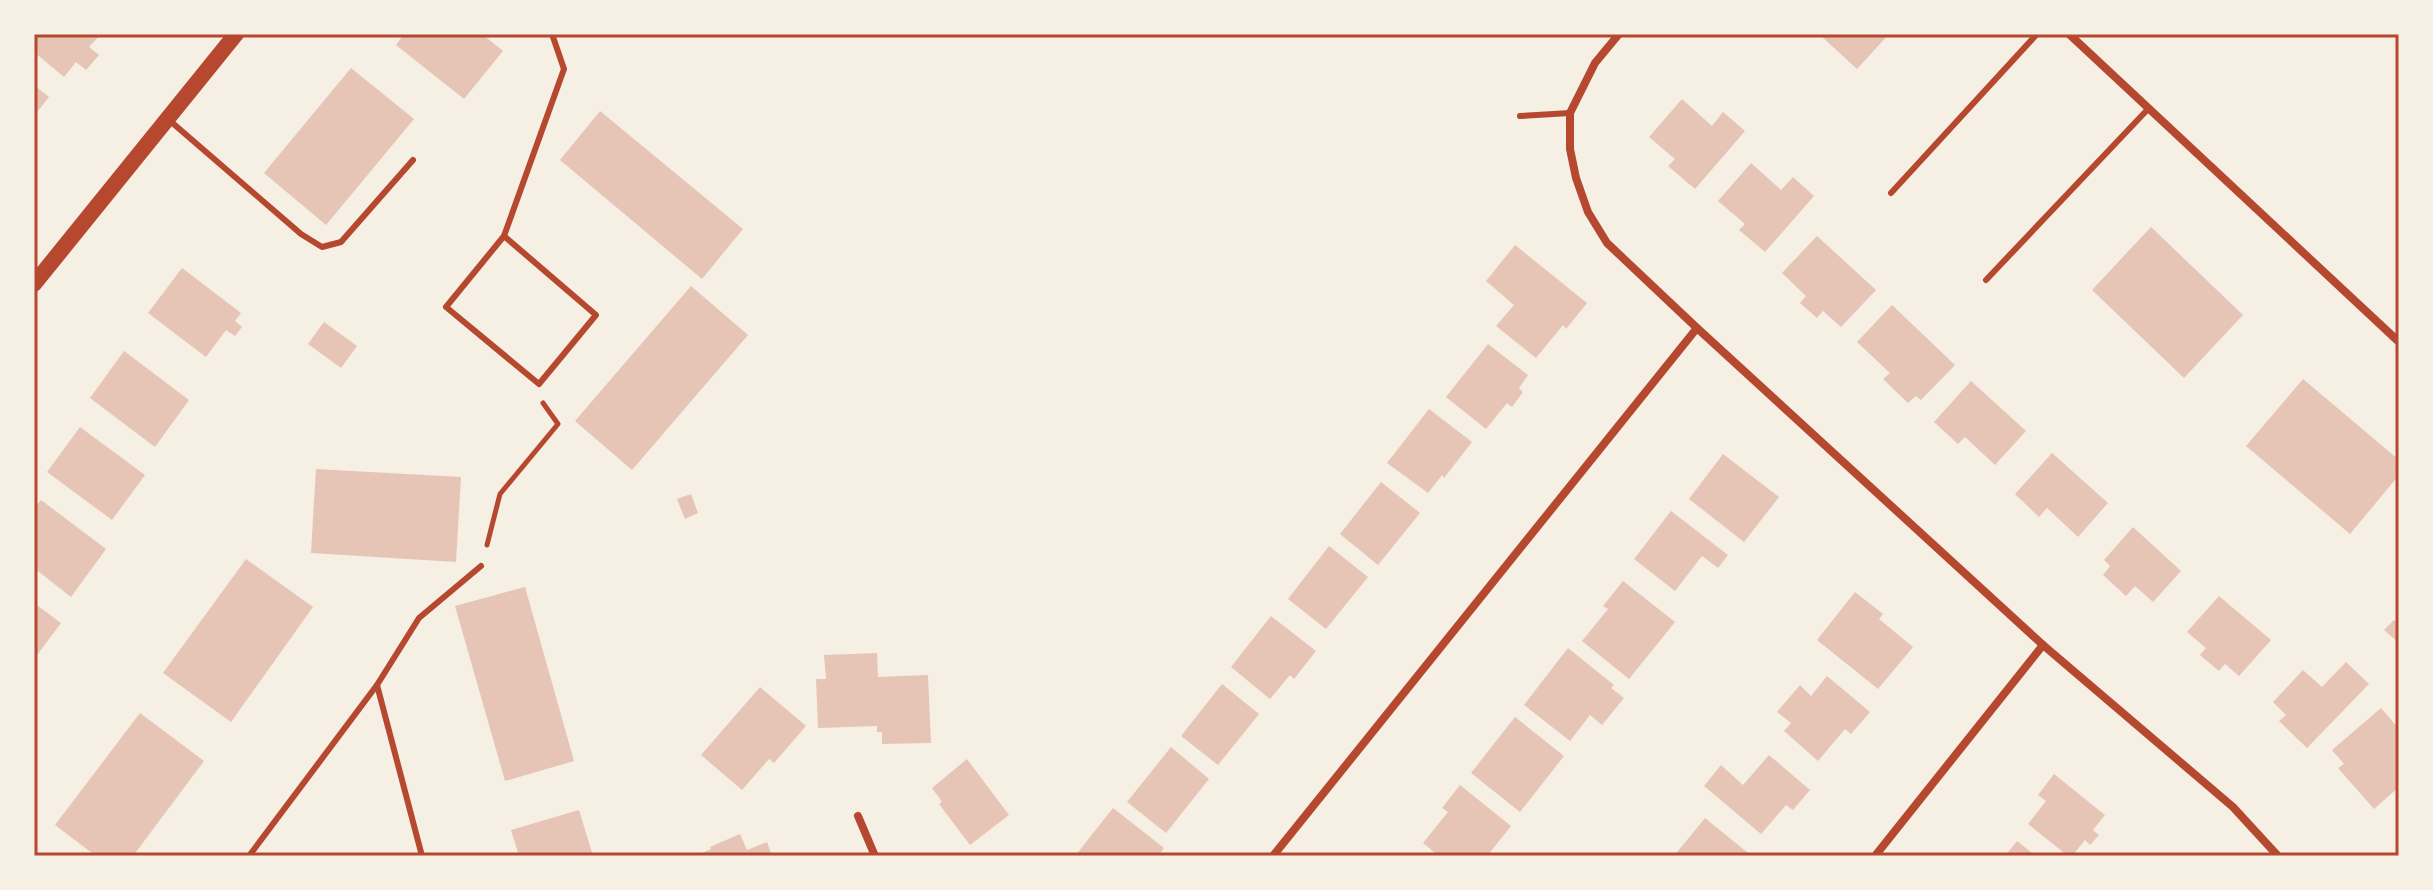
<svg xmlns="http://www.w3.org/2000/svg" width="2433" height="890" font-family="Overpass,sans-serif">
	<style>
		.building { fill: #e6c5b7 }
		.lines { fill: none; stroke-linecap: round; stroke-linejoin: round }
		.path { stroke: #b5482f; stroke-width: 5 }
		.service { stroke: #b5482f; stroke-width: 6 }
		.minor { stroke: #b5482f; stroke-width: 8 }
		.secondary { stroke: #b5482f; stroke-width: 16 }
		.neatline { fill: none; stroke: #b5482f; stroke-width: 3 }
	</style>
	<rect width="100%" height="100%" fill="#f6efe4"/>
	<!-- building -->
	<g class="building">
		<polygon points="36,34 101,34 89,47 99,55 86,70 76,62 64,77 34,52 34,37"/>
		<polygon points="404,34 482,34 503,51 464,99 396,45"/>
		<polygon points="1819,34 1889,34 1857,69"/>
		<polygon points="351,68 414,119 326,225 264,173"/>
		<polygon points="34,85 49,97 34,116"/>
		<polygon points="1682,99 1712,126 1723,112 1745,131 1695,189 1668,166 1675,159 1649,137"/>
		<polygon points="600,111 743,229 702,279 560,160"/>
		<polygon points="1751,163 1781,190 1793,177 1814,196 1765,252 1739,230 1745,224 1718,201"/>
		<polygon points="2151,227 2243,315 2184,378 2092,290"/>
		<polygon points="1817,236 1876,290 1841,327 1823,311 1817,318 1800,303 1806,296 1782,273"/>
		<polygon points="1515,245 1587,303 1566,329 1563,325 1536,358 1496,326 1514,305 1486,281"/>
		<polygon points="182,268 241,313 235,321 242,327 235,336 226,330 206,357 148,313"/>
		<polygon points="691,286 748,335 632,470 575,421"/>
		<polygon points="1892,305 1955,365 1921,400 1916,396 1908,403 1883,379 1890,373 1857,342"/>
		<polygon points="324,322 357,346 341,368 308,344"/>
		<polygon points="1488,344 1528,375 1519,388 1523,392 1512,407 1507,403 1486,429 1446,397"/>
		<polygon points="124,351 189,400 155,447 90,398"/>
		<polygon points="2303,379 2399,460 2399,475 2350,534 2246,446"/>
		<polygon points="1971,381 2026,431 1995,465 1965,437 1958,444 1934,422"/>
		<polygon points="1429,409 1472,442 1444,478 1442,475 1428,493 1387,463"/>
		<polygon points="80,427 145,475 112,520 47,472"/>
		<polygon points="2052,453 2108,503 2078,537 2047,508 2039,517 2015,494"/>
		<polygon points="1723,454 1779,497 1744,542 1689,499"/>
		<polygon points="316,469 461,477 456,562 311,553"/>
		<polygon points="1381,482 1420,513 1378,565 1340,534"/>
		<polygon points="691,494 698,513 685,519 677,499"/>
		<polygon points="41,500 106,549 71,597 34,568 34,508"/>
		<polygon points="1671,511 1728,555 1718,568 1702,556 1675,591 1634,559"/>
		<polygon points="2133,527 2181,571 2153,602 2135,586 2126,596 2103,575 2110,566 2104,560"/>
		<polygon points="1329,546 1368,577 1326,629 1288,599"/>
		<polygon points="246,559 313,607 231,722 163,673"/>
		<polygon points="1623,581 1675,622 1629,679 1582,641 1608,609 1603,606"/>
		<polygon points="525,587 574,761 505,781 455,606"/>
		<polygon points="1855,592 1883,614 1879,619 1913,647 1878,689 1817,640"/>
		<polygon points="2219,596 2271,640 2239,676 2225,664 2219,671 2200,655 2206,648 2187,632"/>
		<polygon points="34,603 61,623 34,659"/>
		<polygon points="1271,616 1316,651 1294,679 1290,675 1270,699 1231,667"/>
		<polygon points="2394,620 2399,624 2399,643 2384,630"/>
		<polygon points="1568,648 1614,685 1611,688 1624,698 1602,725 1590,715 1570,741 1524,705"/>
		<polygon points="877,653 878,677 928,675 931,743 882,744 882,732 877,732 877,726 818,728 816,679 826,679 824,655"/>
		<polygon points="2346,662 2369,684 2307,748 2279,721 2286,715 2273,702 2303,670 2322,687"/>
		<polygon points="1827,676 1870,712 1851,734 1845,729 1818,761 1784,731 1791,723 1777,712 1800,685 1811,696"/>
		<polygon points="1222,684 1259,714 1218,765 1181,736"/>
		<polygon points="760,687 806,726 774,763 769,759 742,790 701,755"/>
		<polygon points="2381,708 2399,729 2399,787 2374,809 2338,768 2344,764 2332,750"/>
		<polygon points="140,713 204,761 133,856 96,856 55,825"/>
		<polygon points="1515,717 1564,756 1520,812 1471,773"/>
		<polygon points="1171,747 1209,779 1166,833 1127,802"/>
		<polygon points="1769,755 1810,790 1793,810 1786,805 1761,834 1704,786 1721,765 1743,785"/>
		<polygon points="967,759 1009,815 970,845 939,804 942,802 932,788"/>
		<polygon points="2054,774 2105,815 2093,830 2099,835 2090,845 2085,840 2072,856 2068,856 2028,824 2046,801 2038,795"/>
		<polygon points="1460,785 1511,826 1487,856 1439,856 1423,843 1448,812 1442,808"/>
		<polygon points="1113,808 1164,848 1158,856 1075,856"/>
		<polygon points="579,810 593,856 519,856 511,830"/>
		<polygon points="1705,818 1748,853 1746,856 1674,856"/>
		<polygon points="740,834 747,850 767,842 772,856 696,856 711,849 710,847"/>
		<polygon points="2017,841 2036,856 2005,856"/>
	</g>
	<g class="lines">
		<!-- path -->
		<polyline class="path" points="487,545 500,494 558,424 543,403"/>
		<!-- service -->
		<g class="service">
			<polyline points="1520,116 1570,113"/>
			<polyline points="169,120 301,234 322,247 341,242 413,160"/>
			<polyline points="1891,193 2037,34"/>
			<polyline points="504,236 596,315 539,384 446,307 504,236 564,69 552,34"/>
			<polyline points="1986,280 2149,108"/>
			<polyline points="377,685 419,618 481,566"/>
			<polyline points="249,856 377,685 422,856"/>
		</g>
		<!-- minor -->
		<g class="minor">
			<polyline points="1619,34 1595,63 1570,113 1570,149 1576,178 1588,212 1607,243 1697,328 2043,645 2233,807 2278,856"/>
			<polyline points="2069,34 2399,342"/>
			<polyline points="858,816 875,856"/>
			<polyline points="1273,856 1697,328"/>
			<polyline points="1875,856 2043,645"/>
		</g>
		<!-- secondary -->
		<polyline class="secondary" points="34,284 236,34"/>
	</g>
	<!-- border -->
	<rect width="2433" height="890" fill="none" stroke="#f6efe4" stroke-width="72"/>
	<rect x="36" y="36" width="2361" height="818" class="neatline"/>
</svg>
